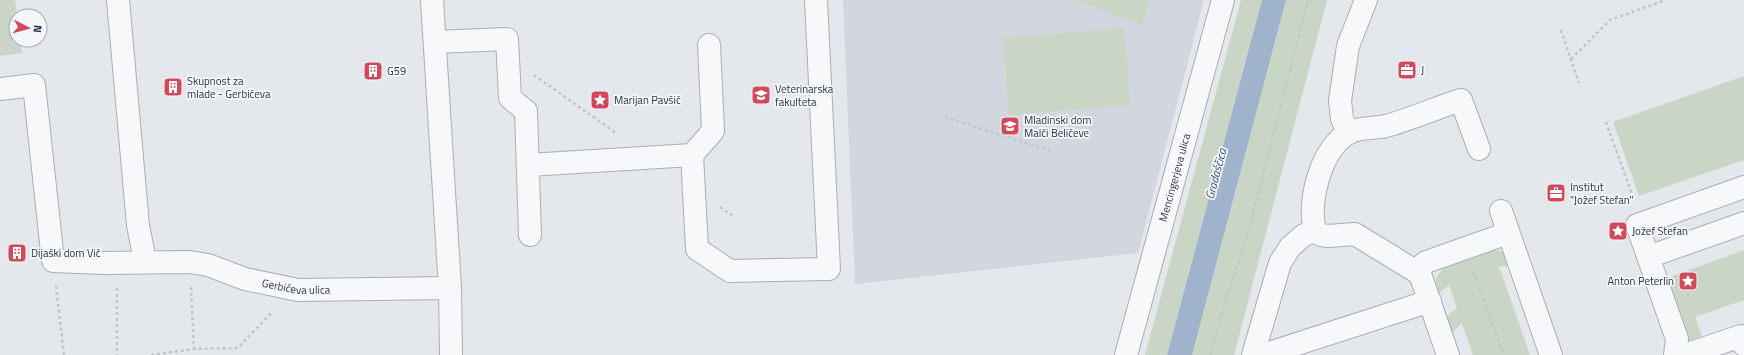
<svg xmlns="http://www.w3.org/2000/svg" width="1744" height="355" font-family="'Titillium Web',sans-serif">
	<style>
		.built { fill: #d2d6de }
		.green { fill: #c9d6c5 }
		.water { fill: #9fb4cc }
		.lines { fill: none; stroke-linecap: round; stroke-linejoin: round }
		.minor-casing { stroke: #a9aeb7; stroke-width: 24 }
		.path { stroke: #c2c5cb; stroke-width: 2.5; stroke-dasharray: 3 3; stroke-linecap: butt }
		.minor { stroke: #f7f8fa; stroke-width: 22 }
		.labels { text-anchor: middle; stroke-width: 3.5; stroke-linejoin: round; paint-order: stroke }
		.poi-label { font-size: 11px; fill: #2b3445; stroke: #f4f6f9; text-anchor: start }
		.street-label { font-size: 11px; fill: #2b3445; stroke: #f4f6f9 }
		.water-label { font-size: 12px; font-style: italic; fill: #34527a; stroke: #f4f6f9 }
	</style>
	<rect width="100%" height="100%" fill="#e4e7ec"/>
	<!-- built -->
	<polygon class="built" points="843,0 1204,0 1138,253 855,284"/>
	<!-- green -->
	<g class="green">
		<polygon points="0,0 15,0 17,16 16,40 20,40 22,53 0,56"/>
		<polygon points="1076,0 1151,0 1141,25"/>
		<polygon points="1241,0 1262,0 1167,355 1145,355"/>
		<polygon points="1286,0 1327,0 1234,355 1192,355"/>
		<polygon points="1124,28 1130,105 1009,115 1003,38"/>
		<polygon points="1744,76 1744,160 1639,196 1613,122"/>
		<path d="M1491,248L1504,252L1516,267L1499,266L1530,355H1473L1462,323L1450,335L1444,319L1457,308L1449,285L1436,296C1429,262 1466,257 1491,248Z"/>
		<polygon points="1744,250 1744,300 1695,317 1702,336 1685,342 1665,279"/>
	</g>
	<!-- water -->
	<polygon class="water" points="1262,0 1286,0 1205,306 1192,355 1167,355"/>
	<g class="lines">
		<defs>
			<g id="minor">
				<polyline points="118,0 138,225 145,261"/>
				<polyline points="432,0 450,288 451,355"/>
				<polyline points="435,42 507,39 510,98 526,111 530,235"/>
				<path id="s1" d="M0,89L34,85L53,261L106,263L189,262L208,265L245,279L298,290L450,288"/>
				<polyline points="1349,133 1342,119 1340,101 1348,46 1366,0"/>
				<polyline points="692,155 713,131 709,45"/>
				<polyline points="528,165 692,155 697,249 730,271 829,269 816,0"/>
				<polyline points="1501,211 1551,355"/>
				<polyline points="1648,257 1744,223"/>
				<path d="M1420,274L1355,234L1329,236L1321,235L1315,231C1307,201 1321,148 1350,132C1360,127 1374,129 1386,126C1411,119 1436,108 1461,100L1479,149"/>
				<path id="s2" d="M1126,355L1223,0"/>
				<polyline points="1253,355 1280,263 1290,247 1304,235 1315,231"/>
				<polyline points="1263,355 1430,301"/>
				<polyline points="1448,355 1420,274 1421,266 1426,262 1508,233"/>
				<polyline points="1675,355 1677,339 1637,225 1744,187"/>
				<polyline points="1685,355 1741,336 1744,345"/>
			</g>
		</defs>
		<!-- minor casing -->
		<use href="#minor" class="minor-casing"/>
		<!-- path -->
		<g class="path">
			<polyline points="1561,30 1579,83"/>
			<polyline points="1571,59 1610,20 1666,0"/>
			<polyline points="534,75 616,133"/>
			<polyline points="945,117 1054,152"/>
			<polyline points="1606,122 1634,200"/>
			<polyline points="720,207 733,216"/>
			<polyline points="1473,271 1504,355"/>
			<polyline points="56,286 64,355"/>
			<polyline points="191,287 194,349"/>
			<polyline points="117,288 117,355"/>
			<polyline points="151,355 194,349 238,348 273,311"/>
			<polyline points="1210,355 1221,316 1247,237 1308,0"/>
		</g>
		<!-- minor -->
		<use href="#minor" class="minor"/>
	</g>
	<!-- icons -->
	<defs>
		<symbol id="office-square" viewBox="-11 -11 22 22"><rect x="-9" y="-9" width="18" height="18" rx="4" fill="#d1495b" stroke="#f4f6f9"/><path d="M-6-3h4V-5.5h4V-3h4V5H-6ZM-1-4.5V-3h2v-1.5ZM-6 0V1H6V0Z" fill="#fff"/></symbol>
		<symbol id="building-square" viewBox="-11 -11 22 22"><rect x="-9" y="-9" width="18" height="18" rx="4" fill="#d1495b" stroke="#f4f6f9"/><path d="M-4-6H4V6H1V3H-1V6H-4ZM-2.5-4.3h1.7v1.8h-1.7ZM.8-4.3h1.7v1.8H.8ZM-2.5-1h1.7V.8h-1.7ZM.8-1h1.7V.8H.8Z" fill="#fff"/></symbol>
		<symbol id="university-square" viewBox="-11 -11 22 22"><rect x="-9" y="-9" width="18" height="18" rx="4" fill="#d1495b" stroke="#f4f6f9"/><path d="M0-5L7-2L0 1L-7-2ZM-4 1L0 2.5L4 1V4Q0 6-4 4Z" fill="#fff"/></symbol>
		<symbol id="sight-square" viewBox="-11 -11 22 22"><rect x="-9" y="-9" width="18" height="18" rx="4" fill="#d1495b" stroke="#f4f6f9"/><path d="M0-6L1.8-2.2L6-1.7L2.9 1.2L3.7 5.4L0 3.3L-3.7 5.4L-2.9 1.2L-6-1.7L-1.8-2.2Z" fill="#fff"/></symbol>
		<symbol id="school-square" viewBox="-11 -11 22 22"><rect x="-9" y="-9" width="18" height="18" rx="4" fill="#d1495b" stroke="#f4f6f9"/><path d="M0-5L7-2L0 1L-7-2ZM-4 1L0 2.5L4 1V4Q0 6-4 4Z" fill="#fff"/></symbol>
	</defs>
	<g fill-rule="evenodd">
		<use href="#office-square" x="1396" y="59" width="22" height="22"/>
		<use href="#building-square" x="362" y="60" width="22" height="22"/>
		<use href="#building-square" x="162" y="76" width="22" height="22"/>
		<use href="#university-square" x="750" y="84" width="22" height="22"/>
		<use href="#sight-square" x="589" y="89" width="22" height="22"/>
		<use href="#school-square" x="999" y="115" width="22" height="22"/>
		<use href="#office-square" x="1545" y="182" width="22" height="22"/>
		<use href="#sight-square" x="1607" y="220" width="22" height="22"/>
		<use href="#building-square" x="6" y="242" width="22" height="22"/>
		<use href="#sight-square" x="1677" y="270" width="22" height="22"/>
	</g>
	<g class="labels">
		<!-- poi labels -->
		<g class="poi-label">
			<text x="1421" y="74">J</text>
			<text x="387" y="75">G59</text>
			<text x="187" y="85">Skupnost za<tspan x="187" dy="13">mlade - Gerbičeva</tspan></text>
			<text x="775" y="93">Veterinarska<tspan x="775" dy="13">fakulteta</tspan></text>
			<text x="614" y="104">Marijan Pavšič</text>
			<text x="1024" y="124">Mladinski dom<tspan x="1024" dy="13">Malči Beličeve</tspan></text>
			<text x="1570" y="191">Institut<tspan x="1570" dy="13">"Jožef Stefan"</tspan></text>
			<text x="1632" y="235">Jožef Stefan</text>
			<text x="31" y="257">Dijaški dom Vič</text>
			<text x="1674" y="285" text-anchor="end">Anton Peterlin</text>
		</g>
		<!-- street labels -->
		<g class="street-label">
			<text dy="4" stroke="none"><textPath href="#s2" startOffset="184">Mencingerjeva ulica</textPath></text>
			<text dy="4" stroke="none"><textPath href="#s1" startOffset="458">Gerbičeva ulica</textPath></text>
		</g>
		<!-- water labels -->
		<g class="water-label">
			<text transform="translate(1216 174) rotate(-75)" y="4">Gradaščica</text>
		</g>
	</g>
	<!-- north arrow -->
	<g transform="translate(28 28) rotate(96)"><circle r="19" fill="#f4f6f9" stroke="#a4a8b1"/>
	<path d="M0-3L7 15L0 10L-7 15Z" fill="#d1495b"/>
	<text y="-6" font-size="11" font-weight="bold" text-anchor="middle" fill="#2b3445">N</text>
	</g>
</svg>
